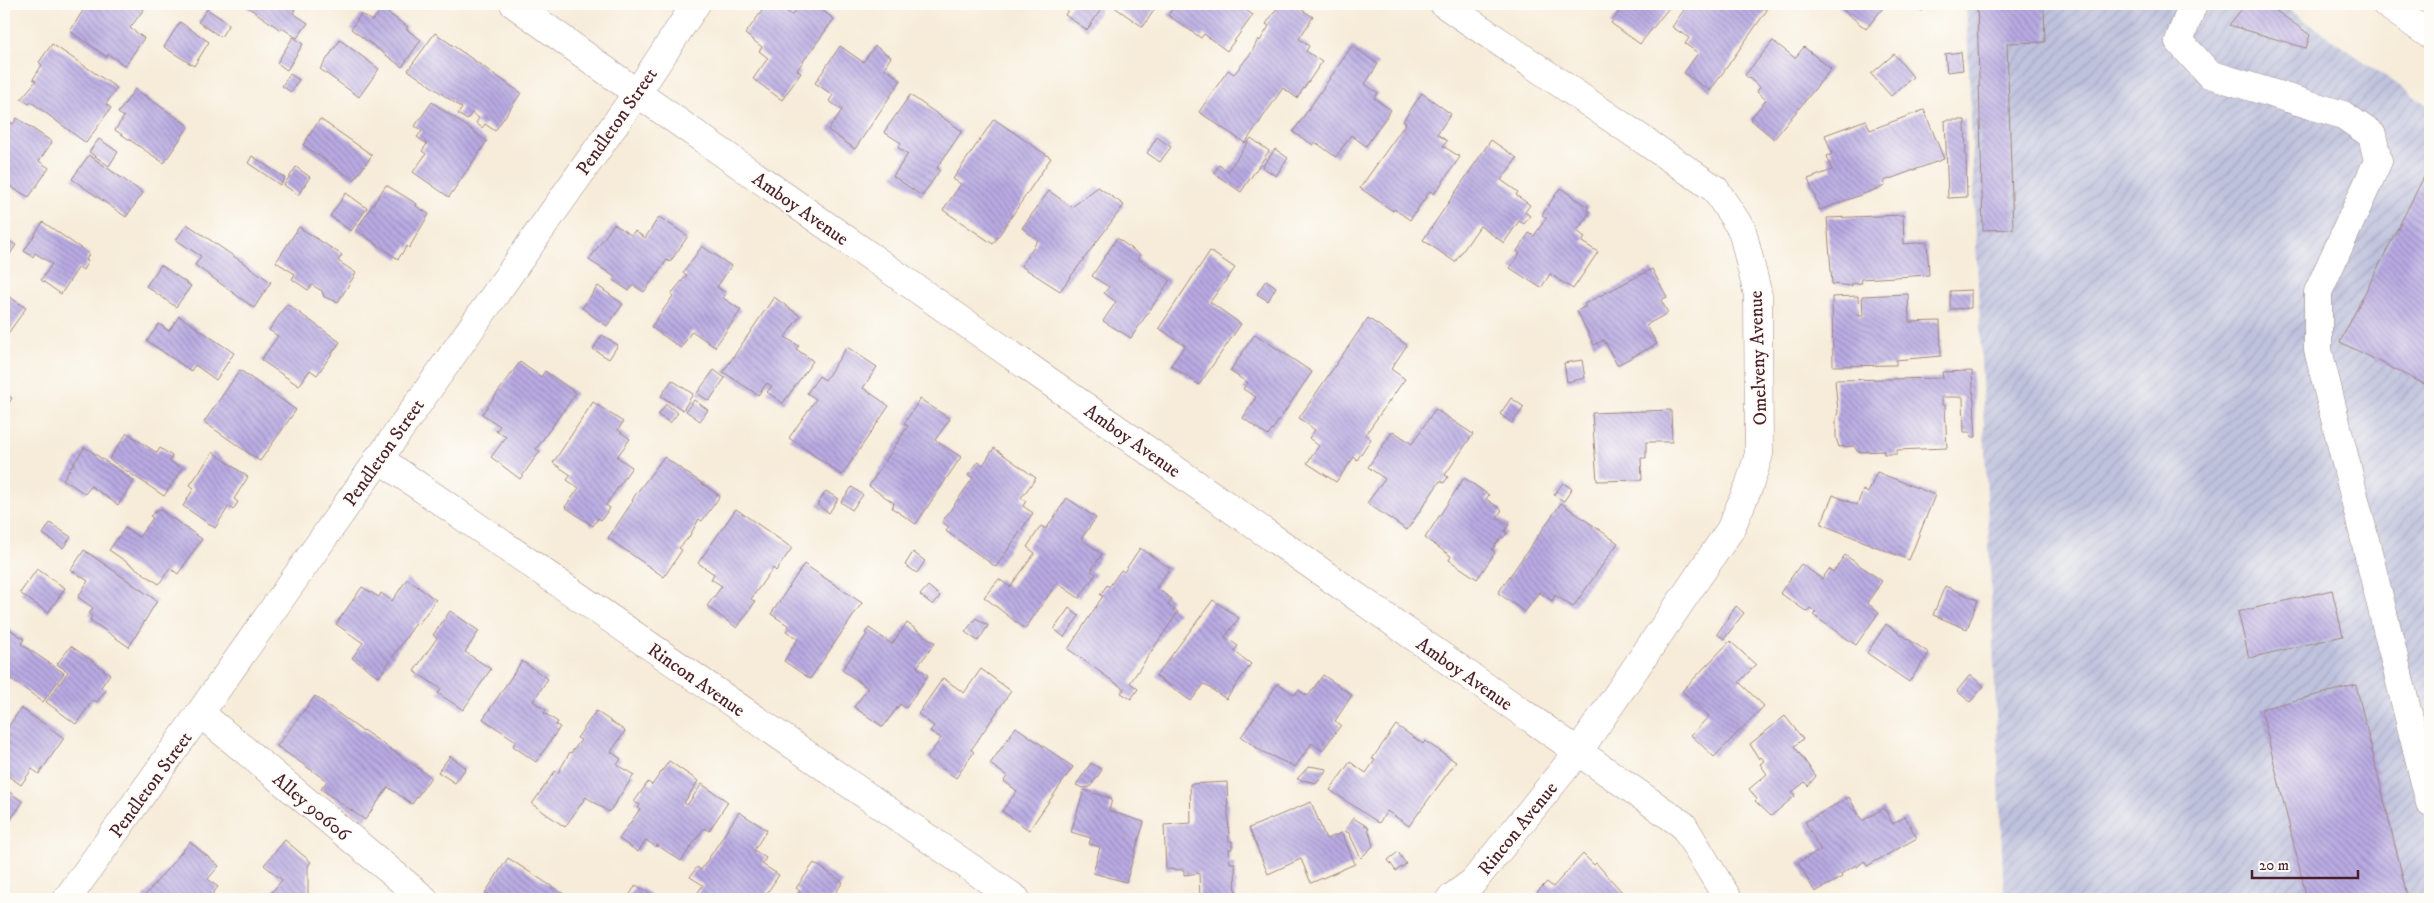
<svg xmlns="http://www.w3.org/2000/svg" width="2434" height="903" font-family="'IM FELL DW Pica',serif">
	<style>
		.industrial { fill: url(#industrial-furrows) }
		.building { fill: url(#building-back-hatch) }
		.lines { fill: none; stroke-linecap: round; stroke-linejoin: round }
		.minor-casing { stroke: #a08682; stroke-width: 29 }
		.minor { stroke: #fff; stroke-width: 28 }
		.labels { text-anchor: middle; stroke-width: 4; stroke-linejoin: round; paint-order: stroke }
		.street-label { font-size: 19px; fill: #4a1f2b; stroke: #fdfcf7 }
	</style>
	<defs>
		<pattern id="industrial-furrows" width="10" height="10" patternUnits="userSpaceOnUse" patternTransform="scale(1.25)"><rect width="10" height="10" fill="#bfc2dd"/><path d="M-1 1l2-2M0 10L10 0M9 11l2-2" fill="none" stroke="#a6a6be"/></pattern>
		<pattern id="building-back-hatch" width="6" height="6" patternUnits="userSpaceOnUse" patternTransform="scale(1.25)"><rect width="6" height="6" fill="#b9abe3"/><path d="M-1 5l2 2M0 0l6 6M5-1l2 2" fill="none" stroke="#988bb8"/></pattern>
	</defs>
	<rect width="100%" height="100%" fill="#fdfcf7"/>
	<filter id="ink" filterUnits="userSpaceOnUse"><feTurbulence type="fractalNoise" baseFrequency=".02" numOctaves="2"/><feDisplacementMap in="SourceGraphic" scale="10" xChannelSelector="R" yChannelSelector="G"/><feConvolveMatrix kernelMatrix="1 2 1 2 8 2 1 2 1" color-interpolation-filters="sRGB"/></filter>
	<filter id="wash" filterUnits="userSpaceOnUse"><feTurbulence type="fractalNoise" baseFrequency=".0096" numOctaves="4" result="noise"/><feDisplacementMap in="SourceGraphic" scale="20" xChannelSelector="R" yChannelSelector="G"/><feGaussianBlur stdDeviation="1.12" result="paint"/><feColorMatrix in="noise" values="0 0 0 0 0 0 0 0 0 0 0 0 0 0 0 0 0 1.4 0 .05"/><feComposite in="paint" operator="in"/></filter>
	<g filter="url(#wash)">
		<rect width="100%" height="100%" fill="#f7ecd9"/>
		<!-- industrial -->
		<polygon class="industrial" points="1966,4 2281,4 2430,107 2430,899 2004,899"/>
		<g id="blocks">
			<!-- building -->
			<g class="building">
				<polygon points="87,4 137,4 144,9 130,28 144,38 125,66 108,54 107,57 70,31"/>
				<polygon points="243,4 288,4 295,9 293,13 308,23 297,38 282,28 281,30"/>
				<polygon points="767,4 777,4 792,15 800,4 813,4 834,19 797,70 801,73 782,100 753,79 768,58 759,51 762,47 745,34"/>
				<polygon points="1072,4 1101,4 1104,5 1087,30 1065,15"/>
				<polygon points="1110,4 1158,4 1143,27"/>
				<polygon points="1176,4 1237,4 1253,15 1227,51 1204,34 1201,38 1168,15"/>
				<polygon points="1280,4 1293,4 1313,17 1299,39 1309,46 1306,51 1322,62 1297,98 1283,88 1245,143 1199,112 1228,70 1234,74 1252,52 1258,39 1260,41 1269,26 1266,24"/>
				<polygon points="1624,4 1672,4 1640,44 1611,23"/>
				<polygon points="1688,4 1758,4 1767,10 1710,91 1684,73 1698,53 1685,44 1689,38 1672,27"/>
				<polygon points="1839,4 1886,4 1866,29 1838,6"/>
				<polygon points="1911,4 1927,4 1922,11"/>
				<polygon points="1977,4 2044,4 2045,42 2007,43 2013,229 1983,230"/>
				<polygon points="2246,4 2267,4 2310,35 2306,48 2229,25"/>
				<polygon points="207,9 229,24 221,37 198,22"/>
				<polygon points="382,9 408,27 406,29 421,40 402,67 351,29 361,14 372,21"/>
				<polygon points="180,22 209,42 194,66 164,47"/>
				<polygon points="435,33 521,93 495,131 485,124 482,128 476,123 479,118 472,113 467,120 458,114 462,108 408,70"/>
				<polygon points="293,37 303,44 287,70 277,63"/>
				<polygon points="340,40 379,69 359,97 320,69"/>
				<polygon points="1773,41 1795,58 1804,47 1831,69 1774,139 1750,119 1766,100 1757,92 1760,87 1745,75"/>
				<polygon points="52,44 117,88 106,104 111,108 86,143 31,102 29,104 21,99 36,81 33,79 42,65 39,62"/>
				<polygon points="840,46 863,62 875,46 891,57 884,68 901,80 855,149 828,130 842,110 829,101 833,95 815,83"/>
				<polygon points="1352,46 1378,64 1365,84 1378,93 1374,98 1391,110 1366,146 1351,135 1336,157 1315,142 1313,145 1293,132"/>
				<polygon points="1961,52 1963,70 1947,72 1945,54"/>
				<polygon points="1894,54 1913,77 1891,96 1871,74"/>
				<polygon points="290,74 299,80 291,92 282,86"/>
				<polygon points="135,89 189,126 164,163 115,130 124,117 118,113"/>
				<polygon points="1422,93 1451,114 1437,134 1447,141 1443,146 1460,157 1434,194 1430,191 1410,220 1394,209 1393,211 1360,188 1406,123 1403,121"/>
				<polygon points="910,95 962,131 937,168 940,170 922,196 893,176 908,154 898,148 901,143 884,132"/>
				<polygon points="432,102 487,141 449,197 413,172 426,154 422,151 427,144 417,137 422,131 415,126"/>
				<polygon points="1924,110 1944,159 1884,181 1885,186 1820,210 1808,179 1832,170 1827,156 1832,154 1825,135 1866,120 1870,130"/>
				<polygon points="17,118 52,142 39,161 49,168 29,197 4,183 4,126 8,121 13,124"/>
				<polygon points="320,119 372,155 354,180 303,145"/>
				<polygon points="994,119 1051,158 993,244 943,210 961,184 953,179"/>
				<polygon points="1945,120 1965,120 1967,197 1948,198"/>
				<polygon points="1157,137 1171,147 1160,162 1147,153"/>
				<polygon points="1251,138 1269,151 1241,192 1214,173 1219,165 1228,171"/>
				<polygon points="99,139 118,152 109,166 89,152"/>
				<polygon points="1491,140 1517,158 1501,180 1518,192 1516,195 1530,205 1525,212 1530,216 1524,224 1519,221 1504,243 1480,226 1455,262 1423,240"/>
				<polygon points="1275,149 1288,158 1276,176 1262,167"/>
				<polygon points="89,155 143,193 126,217 72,179"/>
				<polygon points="252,156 285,178 280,185 248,163"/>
				<polygon points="2430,165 2430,387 2340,342"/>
				<polygon points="296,167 310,177 298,195 284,185"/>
				<polygon points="386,185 417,204 416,206 429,214 409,248 407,246 398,259 356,230"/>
				<polygon points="1098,187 1124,205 1060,291 1021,266 1038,240 1022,228 1049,191 1072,207"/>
				<polygon points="1560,188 1588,207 1587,210 1590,212 1577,231 1585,237 1582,242 1598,252 1573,289 1550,274 1541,288 1510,268 1520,253 1517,251 1529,233 1534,236 1546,218 1542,215"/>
				<polygon points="346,193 367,208 351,231 330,216"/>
				<polygon points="1903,215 1904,244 1927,242 1929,275 1861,279 1862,283 1851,284 1852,286 1832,284 1827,218"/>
				<polygon points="659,217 688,236 670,262 667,260 644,292 633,285 629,291 613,280 615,277 589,260 614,224 631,235 635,231 645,238"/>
				<polygon points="43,222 89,254 86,260 88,261 83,270 79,267 61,294 41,280 52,264 35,253 33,257 24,251"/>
				<polygon points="187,224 271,282 254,308 195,265 201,256 176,240"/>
				<polygon points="299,227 342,255 338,261 356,273 338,302 324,297 322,291 312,285 308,290 292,279 295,274 276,262"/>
				<polygon points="4,237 16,245 4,263"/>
				<polygon points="1117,238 1140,255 1138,259 1170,280 1131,338 1103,321 1116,302 1104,293 1109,287 1092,276"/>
				<polygon points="702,246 731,266 717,287 726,293 723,298 741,310 715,347 692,331 681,348 651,327 673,296 671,294 687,275 683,273"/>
				<polygon points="1210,251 1235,268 1210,302 1241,324 1199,385 1171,365 1185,346 1159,328"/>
				<polygon points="161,265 191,286 176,307 146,286"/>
				<polygon points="1652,269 1667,297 1661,300 1668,313 1646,325 1657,344 1617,365 1604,340 1594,345 1577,311 1586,306 1584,304"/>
				<polygon points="1266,280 1276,287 1268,301 1257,294"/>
				<polygon points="598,286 623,304 607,326 582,308"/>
				<polygon points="1971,290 1971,308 1950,309 1950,291"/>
				<polygon points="4,293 26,308 9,332 4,328"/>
				<polygon points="1908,294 1909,322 1940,321 1941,356 1896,360 1896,365 1833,366 1832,297 1858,296 1859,316 1863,316 1862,296"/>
				<polygon points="774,297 800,316 785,337 799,346 796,349 813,361 783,403 767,392 772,386 767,383 758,395 723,372"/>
				<polygon points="287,304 340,342 317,375 310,370 299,386 261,360 278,336 269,330"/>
				<polygon points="179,316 234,353 216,380 195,365 191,371 147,341 159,324 169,331"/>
				<polygon points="1368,318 1407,345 1391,369 1405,379 1365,435 1371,439 1357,460 1354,457 1336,482 1307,463 1319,446 1309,438 1315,430 1299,418"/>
				<polygon points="1255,334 1312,372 1268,436 1243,418 1256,397 1243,389 1248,383 1230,371"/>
				<polygon points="602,335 618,345 609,359 593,349"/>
				<polygon points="847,347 877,367 863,388 889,406 842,475 789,438 816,399 807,393 819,376 825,380"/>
				<polygon points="1582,360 1585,378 1567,382 1564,363"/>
				<polygon points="520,362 541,377 545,371 576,393 536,449 540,451 520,479 491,457 506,437 496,431 500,426 482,414"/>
				<polygon points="240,370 296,410 260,461 204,422"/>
				<polygon points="714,370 725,378 709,401 697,393"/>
				<polygon points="1972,371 1976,437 1971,437 1970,432 1964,432 1963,397 1942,397 1942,405 1945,405 1947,448 1897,450 1897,454 1884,454 1884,451 1858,452 1854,446 1839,447 1836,438 1836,418 1838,412 1835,380 1943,378 1942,372"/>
				<polygon points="672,380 693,394 683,410 661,396"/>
				<polygon points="4,392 12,398 4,411"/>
				<polygon points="1511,398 1524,407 1512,423 1500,414"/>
				<polygon points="920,399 950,419 935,440 961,457 916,524 892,508 894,503 869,486 908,426 904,424"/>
				<polygon points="694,400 708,410 700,421 686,411"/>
				<polygon points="593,402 623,422 618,430 630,439 617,457 632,467 606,505 610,508 601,520 598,518 593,526 565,507 579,488 567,480 571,475 553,463"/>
				<polygon points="666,404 678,413 670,423 658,415"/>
				<polygon points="1435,409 1473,434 1445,475 1448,477 1444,483 1440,481 1407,530 1367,503 1385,479 1368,467 1393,431 1412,444"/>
				<polygon points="1671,410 1672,442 1646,442 1646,458 1641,458 1642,480 1597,481 1592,413"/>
				<polygon points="127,433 157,453 160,448 172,456 170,461 182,469 164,496 109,459"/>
				<polygon points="85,447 134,481 118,505 91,486 85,494 63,479"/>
				<polygon points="994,448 1036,478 1021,498 1026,501 1023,506 1033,513 996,567 946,531 949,527 942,522 973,478 968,475 978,462 983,465"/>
				<polygon points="213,452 248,477 234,499 238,502 233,510 229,506 215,528 183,506 194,488 190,485"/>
				<polygon points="664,457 720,496 702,521 699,519 689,537 679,548 682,550 664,577 608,538 633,501 632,501 635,495"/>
				<polygon points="1877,472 1935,495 1909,560 1821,524 1833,495 1857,505 1863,490 1868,493"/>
				<polygon points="1464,478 1489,495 1486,499 1502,510 1497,517 1509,525 1505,531 1507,533 1503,538 1501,537 1492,550 1495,553 1477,579 1449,560 1451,556 1425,538"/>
				<polygon points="1563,483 1572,489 1564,501 1554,495"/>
				<polygon points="852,487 863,495 852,510 841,502"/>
				<polygon points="826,491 838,499 829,513 817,505"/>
				<polygon points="1067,498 1096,518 1081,539 1102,554 1091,571 1096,574 1079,598 1057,583 1025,629 984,597 999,579 1010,587 1035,553 1027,547 1041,526 1046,529"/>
				<polygon points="1561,503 1618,543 1573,607 1555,595 1552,601 1539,592 1525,612 1498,593"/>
				<polygon points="159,509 202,539 178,574 170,568 159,584 109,550 125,528 139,537 153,518 150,516"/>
				<polygon points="736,509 792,548 776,571 773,568 751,599 755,602 737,628 707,606 722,586 711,579 714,574 698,563"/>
				<polygon points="50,523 71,537 63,548 43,534"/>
				<polygon points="1140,548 1170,568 1156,588 1172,599 1168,605 1178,612 1130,683 1138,689 1131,699 1121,693 1124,689 1068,649 1103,596 1100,595 1107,585 1109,587 1121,570 1124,572"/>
				<polygon points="84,550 157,601 129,647 90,620 92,616 89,614 93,608 78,597 88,581 71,570"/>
				<polygon points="913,552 925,561 917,573 905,565"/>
				<polygon points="1845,555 1882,581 1867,603 1879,612 1856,645 1813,615 1816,612 1810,608 1807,612 1780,593 1801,564 1822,579 1829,569 1833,572"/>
				<polygon points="804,564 862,603 810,679 784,661 798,639 786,631 789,626 771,614"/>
				<polygon points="37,569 65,588 48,613 20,593"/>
				<polygon points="407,579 436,600 418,625 416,623 379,677 352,658 363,643 336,624 362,587 379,597 381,593 392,601"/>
				<polygon points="928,586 940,596 933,605 920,595"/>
				<polygon points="1945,586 1978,600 1967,629 1933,615"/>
				<polygon points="2332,590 2343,636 2249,658 2238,612"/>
				<polygon points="1213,600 1239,618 1225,637 1238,646 1234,651 1251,664 1226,699 1204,684 1191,701 1156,676"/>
				<polygon points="1736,606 1744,613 1724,639 1717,634"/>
				<polygon points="1069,608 1079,616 1064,637 1054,629"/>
				<polygon points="450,611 479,631 465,652 491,669 463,710 438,693 441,689 414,671 437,638 433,635"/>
				<polygon points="976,618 988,626 978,641 965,632"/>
				<polygon points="907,623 935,643 917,667 928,675 906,708 900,704 883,727 854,707 868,688 842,670 867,634 865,633 869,628 892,644"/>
				<polygon points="1886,624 1929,653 1909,682 1867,653"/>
				<polygon points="4,625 24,639 21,644 64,673 43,702 4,674"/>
				<polygon points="1730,641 1756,665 1739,682 1764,706 1714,757 1691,735 1709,716 1682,691"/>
				<polygon points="71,646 110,674 101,687 106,690 97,702 93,700 76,724 46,702 68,672 57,664"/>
				<polygon points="522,661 548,679 533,701 546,710 544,713 558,722 556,725 560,727 536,762 513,746 516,741 483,719"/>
				<polygon points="981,669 1011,691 971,750 974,752 956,778 927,758 941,738 930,731 934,726 918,714 943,678 964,693"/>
				<polygon points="1323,675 1352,695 1335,721 1341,725 1322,751 1312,743 1295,767 1263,752 1241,737 1278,683 1295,695 1298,690 1308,696"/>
				<polygon points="1970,675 1984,686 1970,702 1957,691"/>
				<polygon points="2356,685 2408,899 2307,899 2261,709"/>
				<polygon points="315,696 362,731 363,730 431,777 412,804 388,787 365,820 321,789 327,781 277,746"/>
				<polygon points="21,708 64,738 39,774 32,769 21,785 4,773 4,733"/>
				<polygon points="596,711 625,731 611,752 621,759 617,765 634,775 609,812 586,797 565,827 532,804 555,771 558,773 570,752 571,753 581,740 577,738"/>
				<polygon points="1785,716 1803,739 1794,746 1816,776 1808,786 1805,782 1792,792 1795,796 1771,816 1755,801 1757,799 1749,789 1767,774 1760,764 1764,761 1761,757 1759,759 1750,744"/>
				<polygon points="1396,725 1423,744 1425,741 1456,762 1409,826 1387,811 1379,823 1330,790 1350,762 1366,773 1375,760 1372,759"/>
				<polygon points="1016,727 1073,767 1029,830 1002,811 1017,791 1004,781 1007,776 990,764"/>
				<polygon points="450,756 466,768 455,783 438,772"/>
				<polygon points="669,761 698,781 684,803 687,805 702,784 728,802 709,831 704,828 681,861 657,845 656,847 646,840 638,852 619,839 640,809 638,808 640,805 634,802 648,782 652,785"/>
				<polygon points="1091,763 1102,770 1090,787 1083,788 1076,785"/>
				<polygon points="1309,766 1327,769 1317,783 1297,779"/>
				<polygon points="1227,782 1229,841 1232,841 1232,849 1229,849 1230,863 1235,863 1236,899 1200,899 1199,873 1184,875 1184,870 1166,869 1164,825 1191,823 1190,784"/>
				<polygon points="4,788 23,802 4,829"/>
				<polygon points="1084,790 1112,799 1109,811 1144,822 1126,882 1093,873 1100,847 1089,844 1091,838 1071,832"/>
				<polygon points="1849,797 1862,821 1884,808 1893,824 1905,817 1917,838 1867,866 1864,861 1857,867 1856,865 1841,874 1842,877 1815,892 1798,862 1821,850 1805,822"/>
				<polygon points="1311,802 1326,839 1342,833 1355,864 1311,883 1301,859 1268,874 1249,828"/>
				<polygon points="739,812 767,830 754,850 766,858 762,864 779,875 763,899 735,899 732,897 731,899 693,899 703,885 690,877 697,867 701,870"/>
				<polygon points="1353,818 1368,827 1373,846 1361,858 1349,833 1345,831"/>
				<polygon points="285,840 311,862 308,866 308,899 266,899 282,880 264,865"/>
				<polygon points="190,842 219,866 208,879 218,887 209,898 211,899 142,899"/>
				<polygon points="1398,852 1406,864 1396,871 1388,860"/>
				<polygon points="1583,854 1594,865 1596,863 1623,893 1617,899 1541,899 1543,897 1537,892 1547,882 1553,887"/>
				<polygon points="508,858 571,899 495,899 485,893"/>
				<polygon points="814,863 843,882 831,899 794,899 800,891 796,888"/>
				<polygon points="636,885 658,899 627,899"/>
			</g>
		</g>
	</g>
	<g filter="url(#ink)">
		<use href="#blocks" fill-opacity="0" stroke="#a08682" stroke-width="1"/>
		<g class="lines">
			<defs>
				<g id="minor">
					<polyline points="514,4 637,93 1683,825 1728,899"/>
					<polyline points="1444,4 1715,189 1742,230 1758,295 1759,454 1749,486 1730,530 1578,752 1473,882 1450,899"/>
					<polyline points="2193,4 2179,41 2209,74 2343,115 2372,135 2378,161 2318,292 2318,350 2430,803"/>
					<polyline points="2386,4 2430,35"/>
					<polyline points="378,458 1016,899"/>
					<polyline points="200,713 424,899"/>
					<polyline points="67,899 200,713 637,93 696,4"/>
				</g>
			</defs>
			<!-- minor casing -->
			<use href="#minor" class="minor-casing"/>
			<!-- minor -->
			<use href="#minor" class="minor"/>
		</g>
	</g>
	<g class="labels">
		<!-- street labels -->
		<g class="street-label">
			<text transform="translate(616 121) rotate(-55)" y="7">Pendleton Street</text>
			<text transform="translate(801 208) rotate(35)" y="7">Amboy Avenue</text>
			<text transform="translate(1757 358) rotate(-92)" y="7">Omelveny Avenue</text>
			<text transform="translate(1133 440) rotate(35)" y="7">Amboy Avenue</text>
			<text transform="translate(383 452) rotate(-55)" y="7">Pendleton Street</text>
			<text transform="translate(1465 673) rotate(35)" y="7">Amboy Avenue</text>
			<text transform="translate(697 679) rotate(35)" y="7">Rincon Avenue</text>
			<text transform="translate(150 784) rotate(-54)" y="7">Pendleton Street</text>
			<text transform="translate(312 806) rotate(40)" y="7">Alley 90606</text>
			<text transform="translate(1517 828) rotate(-51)" y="7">Rincon Avenue</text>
		</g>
	</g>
	<!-- margin -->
	<rect width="2434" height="903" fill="none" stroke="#fdfcf7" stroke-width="20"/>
	<!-- scale -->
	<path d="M2252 870v8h106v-8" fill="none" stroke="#4a1f2b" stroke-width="2.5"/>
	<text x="2259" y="870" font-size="15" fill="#4a1f2b" stroke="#fdfcf7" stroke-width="4" paint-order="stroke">20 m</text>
</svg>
